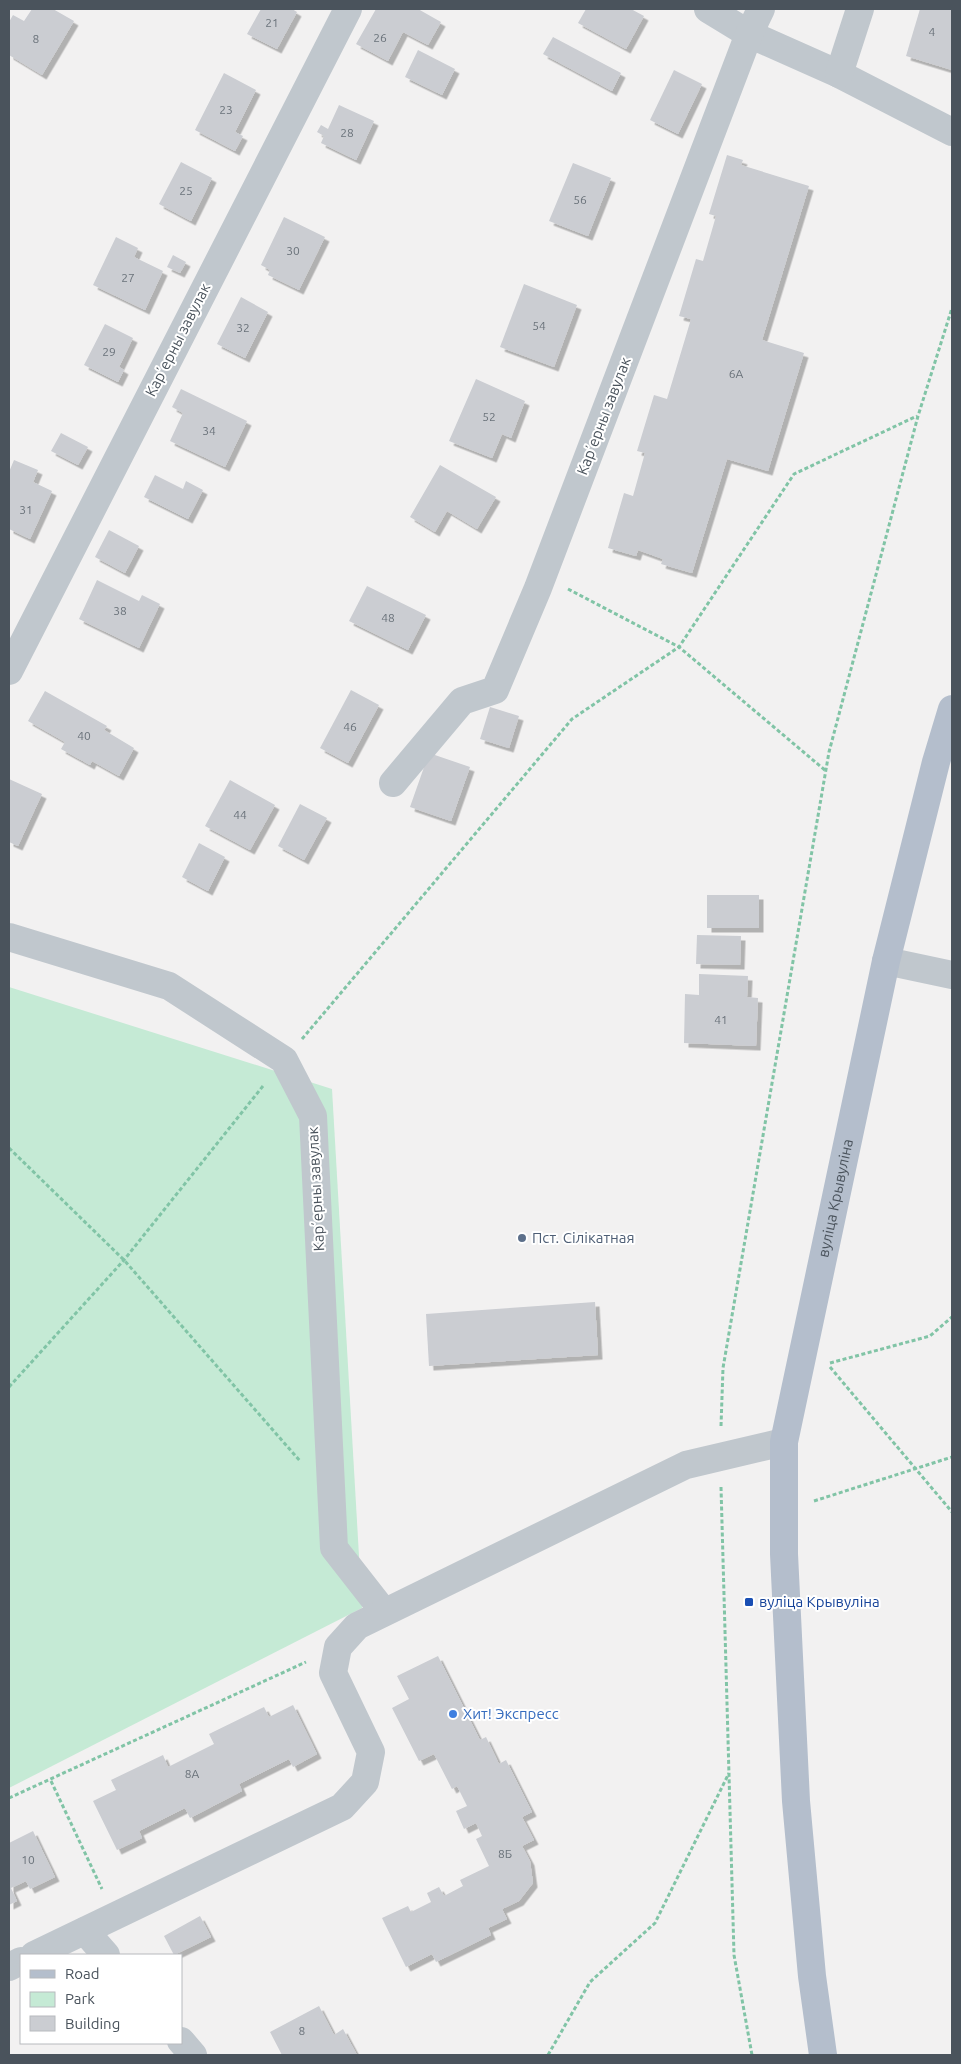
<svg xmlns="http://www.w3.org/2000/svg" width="961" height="2064" font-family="Ubuntu,sans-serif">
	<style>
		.green { fill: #c5ead5 }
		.building { fill: #cbcdd2; filter: url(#shadow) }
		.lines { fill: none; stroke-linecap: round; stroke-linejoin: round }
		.path { stroke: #81c4a6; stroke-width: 3; stroke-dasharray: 4 2.5; stroke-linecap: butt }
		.minor { stroke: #c0c7cd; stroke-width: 28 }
		.major { stroke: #b4becc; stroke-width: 28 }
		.service-dot { fill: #5c6f8a; stroke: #fff; stroke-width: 2 }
		.transit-dot { fill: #1a4fb4; stroke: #fff; stroke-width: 2 }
		.shop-dot { fill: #3f7fe0; stroke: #fff; stroke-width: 2 }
		.labels { text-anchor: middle; stroke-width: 4; stroke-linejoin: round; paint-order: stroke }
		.number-label { font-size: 12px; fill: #6a727a }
		.street-label { font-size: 15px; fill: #4a535c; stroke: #fff }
		.service-label { font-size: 15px; fill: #4e5e75; stroke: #fff; text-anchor: start }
		.transit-label { font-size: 15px; fill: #164399; stroke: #fff; text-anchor: start }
		.shop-label { font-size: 15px; fill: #366cbe; stroke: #fff; text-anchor: start }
	</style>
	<defs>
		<filter id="shadow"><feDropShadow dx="4.5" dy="4.5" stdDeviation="0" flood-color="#0004"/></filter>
	</defs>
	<rect width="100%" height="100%" fill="#f2f1f1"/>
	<!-- green -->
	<polygon class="green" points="9,987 332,1089 362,1608 9,1788"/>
	<!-- building -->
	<g class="building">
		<polygon points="32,9 53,9 74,21 42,75 9,55 9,22 13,15 24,21"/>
		<polygon points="261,9 292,9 297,12 277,49 247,34"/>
		<polygon points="376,9 418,9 441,22 428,45 403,32 388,61 356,44"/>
		<polygon points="586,9 631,9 644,16 626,49 578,23"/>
		<polygon points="920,9 952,9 952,70 906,56"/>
		<polygon points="553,37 621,73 612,91 543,54"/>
		<polygon points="418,50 455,69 442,95 405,77"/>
		<polygon points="674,70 702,84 678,134 650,120"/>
		<polygon points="224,73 256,90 235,132 243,136 235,151 195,130"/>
		<polygon points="339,105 374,121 356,160 321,143 324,136 317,132 321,125 328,129"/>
		<polygon points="727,155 743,160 741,165 809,186 762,340 804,353 768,471 727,459 692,573 661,564 663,559 638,550 636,556 608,548 624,493 633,496 645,453 637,451 654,395 667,399 691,319 679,316 696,259 703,261 716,216 709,214"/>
		<polygon points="181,162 212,178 191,221 159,204"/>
		<polygon points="573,163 611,178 588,236 549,221"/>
		<polygon points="284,217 325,237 299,290 268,275 270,270 261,265"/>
		<polygon points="116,237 138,248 134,257 163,271 145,310 93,285"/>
		<polygon points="173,255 186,262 180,273 167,267"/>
		<polygon points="524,284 577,305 554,367 500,347"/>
		<polygon points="241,297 268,312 245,358 217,344"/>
		<polygon points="105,324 133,338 119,367 124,370 118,382 84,365"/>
		<polygon points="476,379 525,401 511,438 502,434 492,458 449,441"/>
		<polygon points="181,389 247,421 225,467 170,441 183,413 172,407"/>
		<polygon points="61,433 88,447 78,465 51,451"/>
		<polygon points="14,460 38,470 33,482 52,491 30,539 9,529 9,472"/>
		<polygon points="440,465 496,497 477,529 447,511 435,532 410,517"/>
		<polygon points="155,475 183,489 186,481 203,490 188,519 144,497"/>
		<polygon points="109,530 139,546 125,573 95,557"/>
		<polygon points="97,580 139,601 142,595 160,604 139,648 79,619"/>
		<polygon points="367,586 426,615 408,650 349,621"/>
		<polygon points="351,690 379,705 348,763 320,748"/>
		<polygon points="45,691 107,726 104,730 134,748 119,776 92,761 90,765 61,749 65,742 28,721"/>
		<polygon points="490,707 519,716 509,748 480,739"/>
		<polygon points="429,753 470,767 451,821 410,807"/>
		<polygon points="9,779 42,794 18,846 9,842"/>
		<polygon points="230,780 275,805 250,850 205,826"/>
		<polygon points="300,804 327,818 304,860 278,846"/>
		<polygon points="199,843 225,857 208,891 182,877"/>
		<rect x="707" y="895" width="52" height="33"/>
		<polygon points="697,935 741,936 740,965 696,964"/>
		<polygon points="699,974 748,976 747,997 758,998 756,1046 684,1043 685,994 699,995"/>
		<polygon points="595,1302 598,1355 429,1366 426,1314"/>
		<polygon points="438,1656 480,1740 486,1737 499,1764 506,1760 532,1812 522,1817 534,1840 522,1846 530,1861 533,1883 519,1901 502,1909 507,1919 488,1928 491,1935 436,1962 432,1954 406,1967 382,1918 408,1906 411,1912 431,1902 427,1893 439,1887 444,1896 463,1886 460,1880 489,1866 476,1839 482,1836 476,1823 464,1829 456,1811 467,1806 457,1786 452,1789 434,1754 419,1761 392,1708 409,1699 397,1676"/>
		<polygon points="293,1705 317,1754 293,1767 289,1759 239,1784 242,1791 190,1818 185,1808 139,1831 142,1838 117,1850 93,1801 116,1790 111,1780 163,1755 168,1767 214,1744 209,1734 264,1707 269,1717"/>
		<polygon points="33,1831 55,1877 30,1889 26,1881 11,1888 17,1901 9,1905 9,1843"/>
		<polygon points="200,1916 211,1937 174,1955 164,1936"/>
		<polygon points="319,2006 334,2035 343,2029 357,2055 282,2055 270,2032"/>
	</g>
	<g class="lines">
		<!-- path -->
		<g class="path">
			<polyline points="568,589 679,647 826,771"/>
			<polyline points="302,1039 572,719 679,647 794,474 917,416"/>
			<polyline points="9,1148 124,1260 300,1461"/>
			<polyline points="830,1363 930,1336 952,1317"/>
			<polyline points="830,1367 952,1512"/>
			<polyline points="9,1387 124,1260 263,1086"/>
			<polyline points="721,1426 723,1368 829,752 918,416 952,308"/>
			<polyline points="721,1487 734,1955 752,2055"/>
			<polyline points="814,1501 952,1457"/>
			<polyline points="51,1781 102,1889"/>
			<polyline points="9,1798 306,1662"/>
			<polyline points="548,2055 590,1982 655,1923 729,1773"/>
		</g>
		<!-- minor -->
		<g class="minor">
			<polyline points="708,9 749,34 839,74 952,132"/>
			<polyline points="839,74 860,9"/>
			<polyline points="9,671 348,9"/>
			<polyline points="393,783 462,701 495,690 538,588 749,34 761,9"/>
			<polyline points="9,937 169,986 284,1060 313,1116 334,1548 384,1612"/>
			<polyline points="886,961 952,975"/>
			<polyline points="85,1931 106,1955"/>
			<polyline points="34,1955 342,1807 365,1782 371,1752 333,1673 338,1647 357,1626 686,1465 784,1442"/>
			<polyline points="9,1967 21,1961"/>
			<polyline points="181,2041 193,2055"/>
		</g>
		<!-- major -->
		<path class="major" id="s1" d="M823,2055L812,1976L796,1801L784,1554V1442L886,961L936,762L952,709"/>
	</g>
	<!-- markers -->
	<circle class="service-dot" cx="522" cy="1238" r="5"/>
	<rect class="transit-dot" x="744" y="1597" width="10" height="10" rx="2.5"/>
	<circle class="shop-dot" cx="453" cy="1714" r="5"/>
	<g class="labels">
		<!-- number labels -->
		<g class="number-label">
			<text x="272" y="27">21</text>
			<text x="932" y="36">4</text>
			<text x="380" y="42">26</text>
			<text x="36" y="43">8</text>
			<text x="226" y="114">23</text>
			<text x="347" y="137">28</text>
			<text x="186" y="195">25</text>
			<text x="580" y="204">56</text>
			<text x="293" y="255">30</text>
			<text x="128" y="282">27</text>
			<text x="539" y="330">54</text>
			<text x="243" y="332">32</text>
			<text x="109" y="356">29</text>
			<text x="736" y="378">6А</text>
			<text x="489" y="421">52</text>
			<text x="209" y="435">34</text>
			<text x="26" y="514">31</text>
			<text x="120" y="615">38</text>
			<text x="388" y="622">48</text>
			<text x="350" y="731">46</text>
			<text x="84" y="740">40</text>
			<text x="240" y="819">44</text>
			<text x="721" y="1024">41</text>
			<text x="192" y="1778">8А</text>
			<text x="505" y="1858">8Б</text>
			<text x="28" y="1864">10</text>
			<text x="302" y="2035">8</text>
		</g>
		<!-- street labels -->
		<g class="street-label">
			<text transform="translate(178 340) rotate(-63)" y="5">Карʼерны завулак</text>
			<text transform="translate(604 416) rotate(-69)" y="5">Карʼерны завулак</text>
			<text transform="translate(316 1189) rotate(-93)" y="5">Карʼерны завулак</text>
			<text dy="5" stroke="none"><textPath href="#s1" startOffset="864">вуліца Крывуліна</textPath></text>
		</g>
		<!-- service labels -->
		<g class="service-label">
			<text x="532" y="1243">Пст. Сілікатная</text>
		</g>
		<!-- transit labels -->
		<g class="transit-label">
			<text x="759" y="1607">вуліца Крывуліна</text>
		</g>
		<!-- shop labels -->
		<g class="shop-label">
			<text x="463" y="1719">Хит! Экспресс</text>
		</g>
	</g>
	<!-- border -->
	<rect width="961" height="2064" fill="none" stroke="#4a535c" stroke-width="20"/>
	<!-- legend -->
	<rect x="20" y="1954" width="162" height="90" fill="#ffffff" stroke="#b7babe"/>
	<rect x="30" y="1970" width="25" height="8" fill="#b4becc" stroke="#b7babe"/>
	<text x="65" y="1979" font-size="15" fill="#4a535c">Road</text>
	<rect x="30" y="1992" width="25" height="15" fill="#c5ead5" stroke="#b7babe"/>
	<text x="65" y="2004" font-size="15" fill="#4a535c">Park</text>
	<rect x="30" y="2016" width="25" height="15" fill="#cbcdd2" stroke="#b7babe"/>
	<text x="65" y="2029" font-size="15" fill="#4a535c">Building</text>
</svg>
